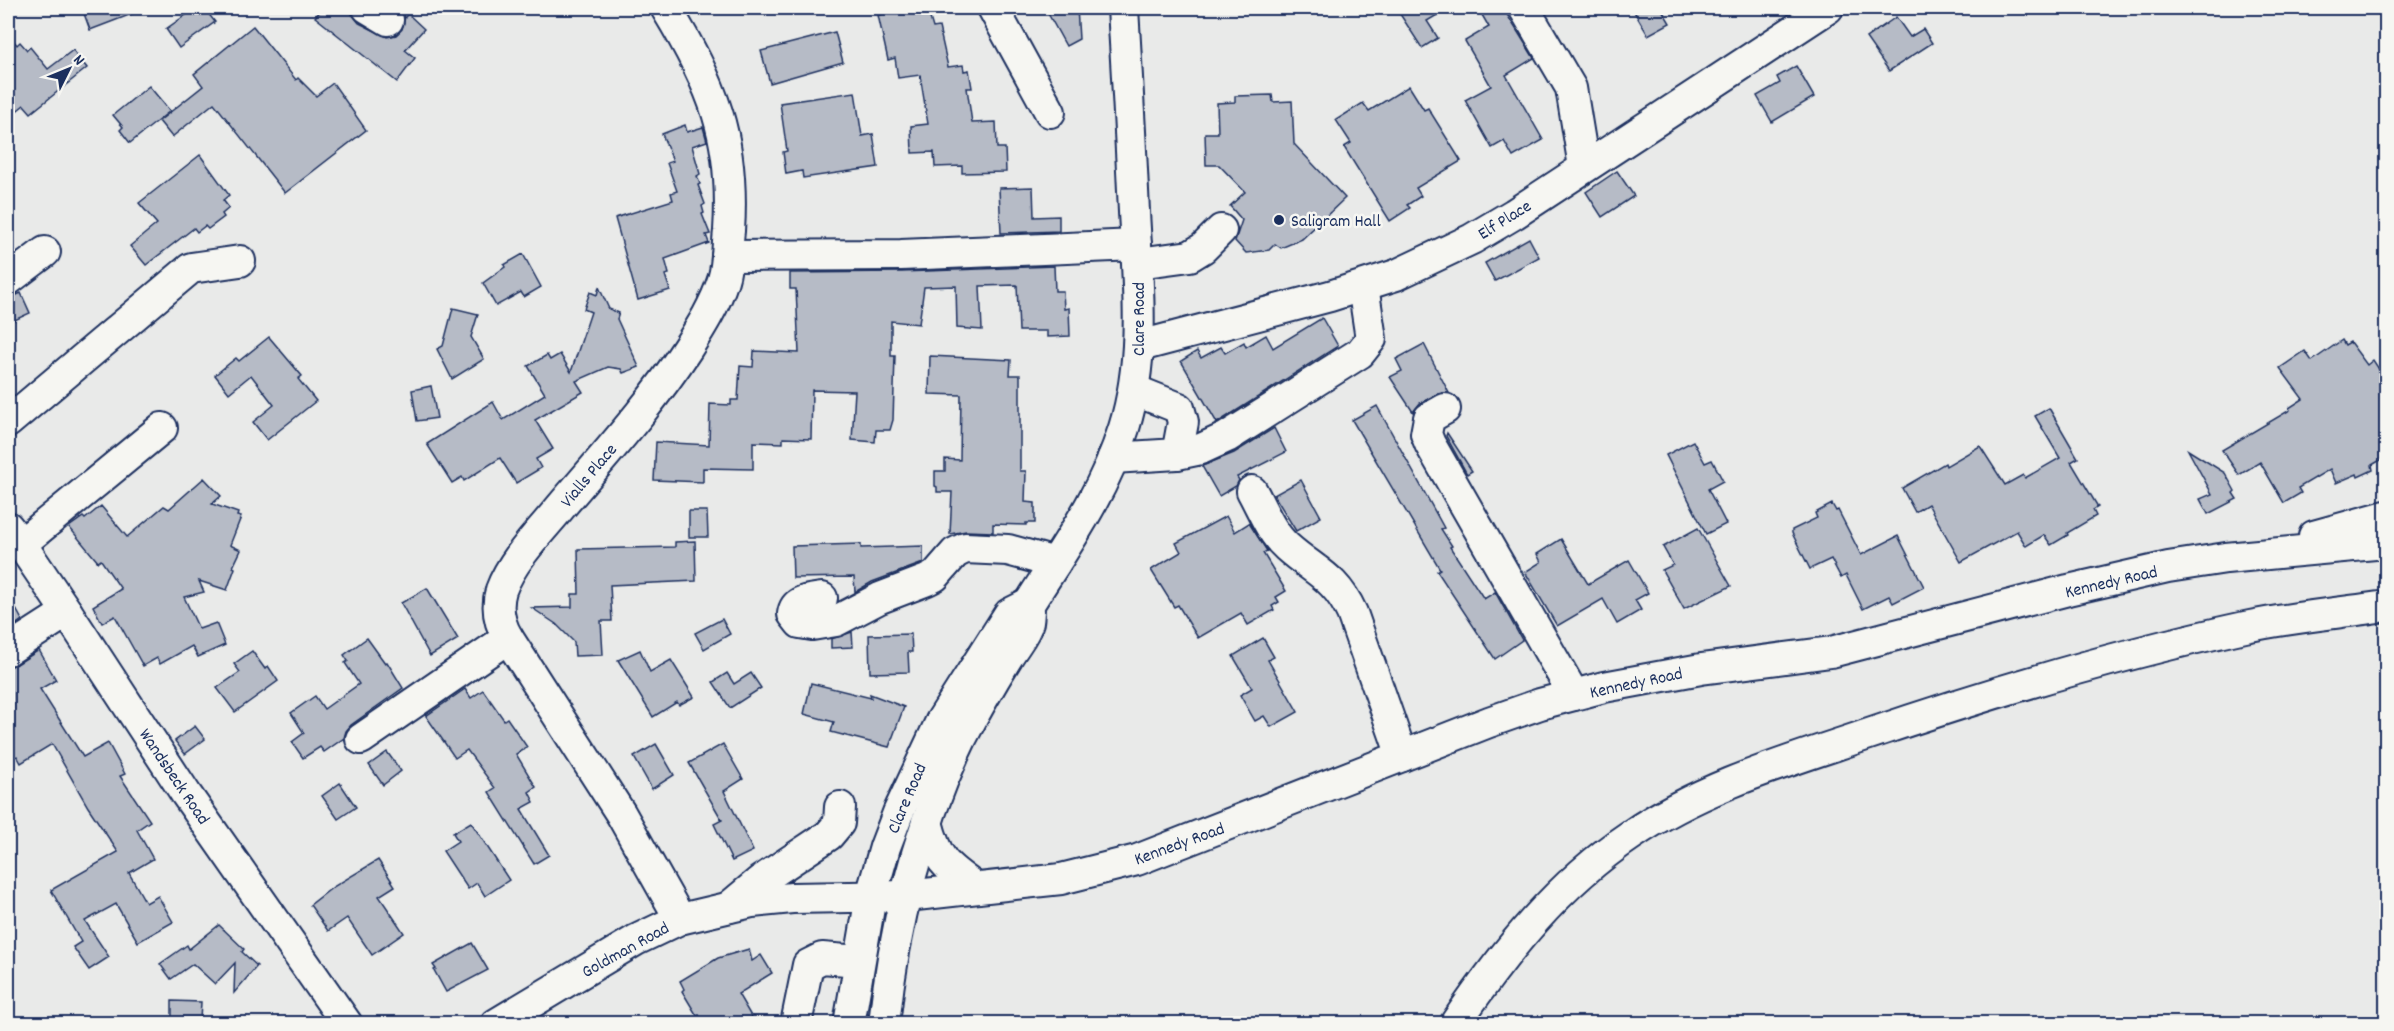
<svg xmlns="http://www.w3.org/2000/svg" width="2394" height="1031" font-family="Dekko,sans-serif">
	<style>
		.building { fill: #b6bbc6; stroke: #1b2f5e; stroke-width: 1.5 }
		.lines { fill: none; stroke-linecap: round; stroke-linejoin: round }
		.minor-casing { stroke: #1b2f5e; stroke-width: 34 }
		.minor { stroke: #f6f6f2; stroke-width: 30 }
		.poi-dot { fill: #1b2f5e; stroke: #f6f6f2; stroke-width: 2 }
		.labels { text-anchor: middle; stroke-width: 5; stroke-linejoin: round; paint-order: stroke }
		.street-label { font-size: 18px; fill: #1b2f5e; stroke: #f6f6f2 }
		.poi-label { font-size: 18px; fill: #1b2f5e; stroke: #f6f6f2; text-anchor: start }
	</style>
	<rect width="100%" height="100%" fill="#e9eae9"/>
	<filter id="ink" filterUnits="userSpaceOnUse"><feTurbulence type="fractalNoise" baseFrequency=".0167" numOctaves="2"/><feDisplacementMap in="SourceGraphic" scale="12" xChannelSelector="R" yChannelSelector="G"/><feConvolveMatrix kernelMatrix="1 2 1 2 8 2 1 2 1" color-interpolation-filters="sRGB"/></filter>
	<g filter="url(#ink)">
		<!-- building -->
		<g class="building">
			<polygon points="82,8 145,8 145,9 90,30"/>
			<polygon points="196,8 204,8 215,22 179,48 166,29"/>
			<polygon points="323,8 347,8 359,23 387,37 396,35 402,29 405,17 408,14 424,29 405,50 415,58 397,82 315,17"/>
			<polygon points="913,8 927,8 933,28 939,27 948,67 963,65 964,71 969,70 972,88 967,88 972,123 996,122 997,148 1005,148 1006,172 962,173 962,166 935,167 934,152 912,153 911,126 928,124 920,75 898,78 895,58 888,60 878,15"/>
			<polygon points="1045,8 1077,8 1079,39 1066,46"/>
			<polygon points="1396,8 1449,8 1427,21 1438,38 1422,48"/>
			<polygon points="1478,8 1503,8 1534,58 1506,75 1543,140 1513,157 1504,141 1492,148 1465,100 1491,86 1465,41 1489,27"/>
			<polygon points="1632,8 1661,8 1670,23 1648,35"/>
			<polygon points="1896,17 1910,37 1923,29 1932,43 1889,71 1866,38"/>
			<polygon points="253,26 296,80 298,78 316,96 333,83 366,130 285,193 214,103 172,137 159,121 203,86 194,74"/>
			<polygon points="835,32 843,62 770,83 761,51"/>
			<polygon points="8,34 17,45 20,42 27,50 30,47 48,69 73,50 87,68 31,113 24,105 8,118"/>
			<polygon points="1796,66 1814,97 1772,122 1757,96 1780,83 1777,77"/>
			<polygon points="149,86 170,111 130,143 120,130 123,127 113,115"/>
			<polygon points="1409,86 1424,110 1428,108 1461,161 1416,188 1421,196 1407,205 1410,208 1390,221 1344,147 1351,143 1336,120 1363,103 1369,111"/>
			<polygon points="855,92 862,136 873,134 878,167 803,178 802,171 786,174 783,152 787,151 780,103"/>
			<polygon points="1272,95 1273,102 1292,101 1294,144 1345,198 1302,239 1281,248 1275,244 1269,250 1246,253 1235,241 1242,220 1230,206 1245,192 1219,165 1206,165 1205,133 1218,133 1217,103 1235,102 1235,96"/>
			<polygon points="685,125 687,132 703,127 707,141 692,146 700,174 697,176 700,184 698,185 705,204 702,206 704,213 702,214 710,234 706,235 709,243 665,259 669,274 665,275 670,290 638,300 615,218 673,200 671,193 677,191 667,163 673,161 662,134"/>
			<polygon points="200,155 229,195 223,200 229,208 222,214 224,217 208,229 205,226 197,232 194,228 146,265 130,246 157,224 139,203"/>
			<polygon points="1617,171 1634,196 1602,217 1586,192"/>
			<polygon points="1033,187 1034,217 1059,216 1059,231 1001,233 999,188"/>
			<polygon points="1529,238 1539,257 1495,281 1485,263"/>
			<polygon points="523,254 541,287 524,297 521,292 496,306 483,283 505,267 504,265"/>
			<polygon points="1054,266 1055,291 1063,291 1064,309 1069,308 1070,336 1047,337 1047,331 1019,331 1017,285 980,286 982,330 957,328 956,286 924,287 919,324 891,321 891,356 895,356 893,420 890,430 876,430 875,442 852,440 855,391 812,390 811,439 783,438 783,443 753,442 753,469 703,468 703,482 654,480 656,442 709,445 710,404 731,405 731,400 738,400 740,366 753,367 754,351 799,353 796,289 790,289 790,273 902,272"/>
			<polygon points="599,287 609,309 619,313 617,319 639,367 623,373 621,369 608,367 576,381 583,392 535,420 553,449 536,459 541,468 516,483 500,458 464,481 462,477 452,483 427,444 493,402 503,420 545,394 528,366 547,355 550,360 560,354 571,372 591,312 584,309 590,292 597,295"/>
			<polygon points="21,293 30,313 8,323 8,299"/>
			<polygon points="453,308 478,314 471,337 484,359 452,379 437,349 443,346"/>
			<polygon points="1322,318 1338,346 1217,423 1181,361 1197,351 1201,358 1221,347 1225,353 1244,342 1246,347 1266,335 1273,348"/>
			<polygon points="269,337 302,376 298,379 316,401 267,440 253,422 274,405 251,375 229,393 215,375 236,358 239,361"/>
			<polygon points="2342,340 2345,345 2350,342 2367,365 2373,360 2386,380 2380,386 2386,395 2386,457 2372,465 2373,470 2358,477 2357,474 2336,483 2330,469 2298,488 2301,493 2284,503 2260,462 2239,475 2222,450 2290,410 2289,408 2303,399 2280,368 2305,351 2312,361"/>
			<polygon points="1424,344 1449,393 1437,394 1420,403 1413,412 1390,377 1402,371 1396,359"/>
			<polygon points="930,356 1011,360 1010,375 1020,375 1020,471 1026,471 1025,502 1035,503 1035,523 1026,523 1026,525 993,524 993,532 966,531 950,534 952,492 937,492 937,487 935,486 935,471 945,471 945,459 960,460 961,395 929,394"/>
			<polygon points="431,386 437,418 417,421 412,390"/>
			<polygon points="1377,406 1444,528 1441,529 1452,546 1450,547 1484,599 1495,592 1522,640 1495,659 1437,571 1440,569 1352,420"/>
			<polygon points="2049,408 2078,458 2071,462 2098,507 2093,510 2096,516 2067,533 2068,535 2051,545 2044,535 2026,546 2017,531 1961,562 1928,504 1915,512 1902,488 1945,463 1946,466 1980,446 2005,485 2023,475 2025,478 2060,458 2035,416"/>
			<polygon points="1274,428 1286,452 1237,477 1239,480 1236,486 1219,496 1202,466 1234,453"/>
			<polygon points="1447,433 1472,471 1467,474 1446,436"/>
			<polygon points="1693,441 1705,463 1712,460 1723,481 1708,489 1726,524 1706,534 1666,455"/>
			<polygon points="2188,450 2225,473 2235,491 2233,493 2237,499 2208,514 2200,499 2212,494"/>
			<polygon points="204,478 221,496 212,504 238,513 237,516 241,517 230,545 241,550 233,567 235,568 227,590 199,581 204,592 184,597 199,629 216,623 225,645 198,657 192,646 160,664 157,658 143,666 115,616 102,623 93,606 121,589 101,560 98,562 69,527 83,517 85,519 101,506 127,537 164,506 169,509"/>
			<polygon points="1301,480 1321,517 1296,531 1274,495"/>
			<polygon points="1832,504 1836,511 1838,510 1861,555 1898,536 1924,587 1893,603 1889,596 1863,609 1846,575 1841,578 1831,559 1810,569 1792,533 1792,530 1817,518 1815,513"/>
			<polygon points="689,511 707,511 708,537 689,537"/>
			<polygon points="1226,516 1235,532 1249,523 1267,551 1263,553 1286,591 1276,597 1279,602 1272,606 1274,610 1248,625 1241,613 1198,638 1178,605 1174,607 1151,570 1181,552 1176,543"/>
			<polygon points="1698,528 1731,586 1684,609 1662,570 1673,565 1663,547"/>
			<polygon points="1561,539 1588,584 1629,560 1648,593 1635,600 1641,610 1617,624 1603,599 1557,626 1525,572 1541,562 1537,554"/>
			<polygon points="695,541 696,581 610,585 612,621 601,621 603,655 575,656 574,642 556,624 532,608 572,607 572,594 579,594 578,549 675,547 675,542"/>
			<polygon points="861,544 861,548 923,546 923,563 872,582 855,592 854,577 793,578 792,546"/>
			<polygon points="427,588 458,639 430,656 401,603"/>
			<polygon points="8,594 22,620 8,630"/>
			<polygon points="722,619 730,634 704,649 695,633"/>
			<polygon points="852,632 853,647 831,648 831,639"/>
			<polygon points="911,634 912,652 908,652 909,672 870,673 869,635"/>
			<polygon points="367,638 385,663 387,662 403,688 351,725 346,731 344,738 324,752 320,747 303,758 292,742 304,733 291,713 315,696 324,709 359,684 345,663 348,661 344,655"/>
			<polygon points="1263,638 1274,657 1268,660 1298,712 1271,727 1264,716 1255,721 1240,695 1252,688 1233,656"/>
			<polygon points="39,650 56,680 40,689 83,757 108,743 125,774 120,776 150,821 137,830 153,859 129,873 146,903 158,896 173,922 138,942 116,904 85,921 109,957 89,970 73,947 81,942 51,890 118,852 88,807 52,744 21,763 17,756 8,762 8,667 17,664"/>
			<polygon points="640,650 650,672 671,660 694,697 679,705 677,702 653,717 618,660"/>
			<polygon points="252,651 265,669 268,666 278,681 235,712 217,688 240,672 234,664"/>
			<polygon points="727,673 734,684 751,673 761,688 730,708 713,682"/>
			<polygon points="811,683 871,698 870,694 904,707 889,747 831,732 834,722 804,714"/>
			<polygon points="465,689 471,698 483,690 504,720 507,718 527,747 516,754 536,787 529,792 534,802 521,809 549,855 534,864 489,792 495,788 467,750 455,758 426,716"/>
			<polygon points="195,726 205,739 185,754 175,741"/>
			<polygon points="656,744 674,775 652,789 634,757"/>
			<polygon points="723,744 743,779 724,791 753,851 732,861 714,824 722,820 689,763"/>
			<polygon points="387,752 401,771 383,785 369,765"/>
			<polygon points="340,783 356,807 338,819 322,796"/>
			<polygon points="471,822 509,880 485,896 477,883 468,889 443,851 458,841 453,833"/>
			<polygon points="378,860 395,886 379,896 404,933 372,955 347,918 328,931 310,905 333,887"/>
			<polygon points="219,925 244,949 242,952 257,966 234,993 235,963 215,984 193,964 171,979 160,964 187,945 189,949"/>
			<polygon points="472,943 488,970 446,992 434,970 436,969 433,965"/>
			<polygon points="749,949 752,961 761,955 772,973 738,994 755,1023 704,1023 699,1015 697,1016 682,991 684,989 680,981 718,958"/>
			<polygon points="172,1001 201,1002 200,1020 172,1019"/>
		</g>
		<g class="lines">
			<defs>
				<g id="minor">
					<polyline points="368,8 388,20"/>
					<path d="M666,8C713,85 735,138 729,231C727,247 728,265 723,280C715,305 701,327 687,349C650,406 603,457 559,509C539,533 512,560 501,590C496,607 499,623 508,638L621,814L680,919"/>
					<polyline points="993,8 1050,112"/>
					<polyline points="1524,8 1571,88 1584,167"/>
					<polyline points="727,256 901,255 1136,245"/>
					<polyline points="1138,263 1190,256 1203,248 1221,230"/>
					<polyline points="8,280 45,252"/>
					<polyline points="1140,346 1330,296 1396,275 1472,239 1514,214 1828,8"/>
					<polyline points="1445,409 1429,418 1426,434 1430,444 1574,695"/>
					<polyline points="8,422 191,268 240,261"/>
					<polyline points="1177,454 1201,449 1227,437 1360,353 1371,339 1363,286"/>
					<polyline points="1113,458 1177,454 1183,422 1179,408 1134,390"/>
					<path d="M1252,491C1262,509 1271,533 1287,547C1315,572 1335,576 1352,613L1402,756"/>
					<polyline points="8,527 21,544 67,612 186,794 347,1024"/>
					<polyline points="2314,536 2386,516"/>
					<polyline points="21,544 162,428"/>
					<path d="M822,598C810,600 795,599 793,614L800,623L812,625L836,621L880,598L927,580L935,576L955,553L965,548L1008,550L1055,563"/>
					<polyline points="8,650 67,612"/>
					<polyline points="361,739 508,638"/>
					<path d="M927,822C937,861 945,866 976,888"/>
					<polyline points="729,907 760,881 829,835 839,823 840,807"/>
					<polyline points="496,1024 636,940 680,919 752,902 792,898 907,896 1061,879 1137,860 1489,722 1540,704 1604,687 1701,669 1831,652 2068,590 2168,567 2226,558 2386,543"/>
					<polyline points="796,1024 808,965 822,958 859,961"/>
					<polyline points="849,1024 871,896 885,847 898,813 941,721 1009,614 1029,604"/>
					<path d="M884,1024C894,926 919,826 962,737C976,710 991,684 1007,658C1013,647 1025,634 1028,622C1029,616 1029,609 1029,604C1065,547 1104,493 1124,428C1146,357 1138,285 1134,212C1131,144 1127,76 1123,8"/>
					<path d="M1455,1024C1504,952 1558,884 1631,835C1701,787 1783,763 1863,736C1989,693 2116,655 2245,627C2292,617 2340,613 2386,606"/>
				</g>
			</defs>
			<!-- minor casing -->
			<use href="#minor" class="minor-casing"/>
			<!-- minor -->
			<use href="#minor" class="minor"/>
		</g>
	</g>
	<!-- markers -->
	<circle class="poi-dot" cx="1279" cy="220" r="6"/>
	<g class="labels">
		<!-- street labels -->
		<g class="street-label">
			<text transform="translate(1504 219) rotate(-32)" y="6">Elf Place</text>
			<text transform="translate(1138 319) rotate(-90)" y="6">Clare Road</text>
			<text transform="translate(588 475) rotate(-50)" y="6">Vialls Place</text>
			<text transform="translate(2111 581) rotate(-13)" y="6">Kennedy Road</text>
			<text transform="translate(1636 682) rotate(-12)" y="6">Kennedy Road</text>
			<text transform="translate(175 776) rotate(56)" y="6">Wandsbeck Road</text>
			<text transform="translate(906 798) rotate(-67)" y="6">Clare Road</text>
			<text transform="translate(1179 843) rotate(-20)" y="6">Kennedy Road</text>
			<text transform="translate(625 949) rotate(-29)" y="6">Goldman Road</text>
		</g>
		<!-- poi labels -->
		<g class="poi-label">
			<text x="1291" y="226">Saligram Hall</text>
		</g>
	</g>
	<!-- margin -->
	<rect width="2394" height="1031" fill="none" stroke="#f6f6f2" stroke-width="30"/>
	<rect x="15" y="15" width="2364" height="1001" fill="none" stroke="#1b2f5e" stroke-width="2" filter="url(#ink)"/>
	<!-- north arrow -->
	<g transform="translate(69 69) rotate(47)" stroke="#f6f6f2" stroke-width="4.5" paint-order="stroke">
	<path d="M0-4.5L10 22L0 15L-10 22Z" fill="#1b2f5e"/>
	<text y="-9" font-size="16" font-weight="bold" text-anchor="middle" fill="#1b2f5e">N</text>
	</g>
</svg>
